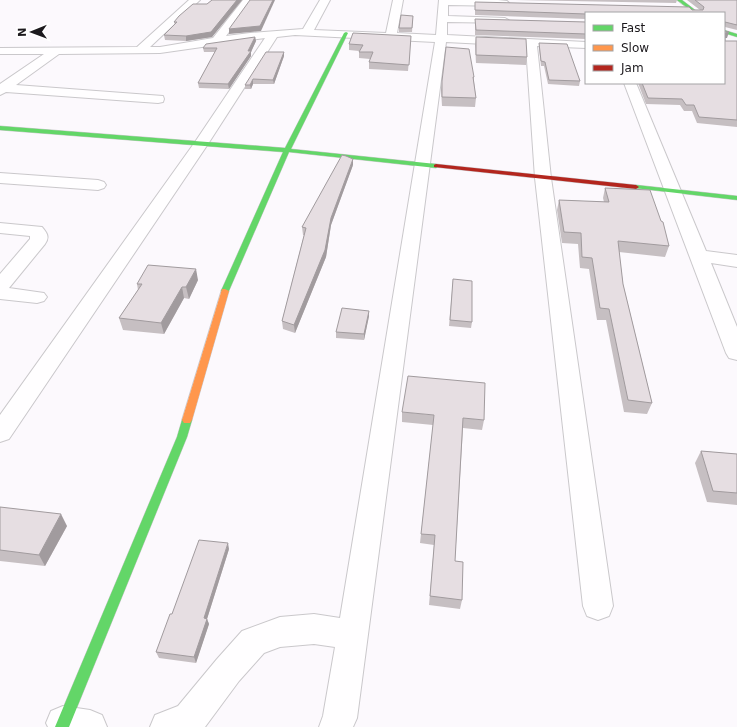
<svg xmlns="http://www.w3.org/2000/svg" width="737" height="727" font-family="'DejaVu Sans',sans-serif">
	<style>
		.lines { fill: none; stroke-linecap: round; stroke-linejoin: round }
		.street-casing { stroke: #cac8cb; stroke-width: 2 }
		.fast-casing { stroke: #cac8cb; stroke-width: 1 }
		.slow-casing { stroke: #cac8cb; stroke-width: 1 }
		.jam-casing { stroke: #cac8cb; stroke-width: 1 }
		.street { fill: #fffeff; fill-rule: evenodd }
		.fast { fill: #63d668; fill-rule: evenodd }
		.slow { fill: #ff974d; fill-rule: evenodd }
		.jam { fill: #b3261e; fill-rule: evenodd }
		.wall { fill: #c6bfc2 }
		.shaded-wall { fill: #a19b9e }
		.building { fill: #e6dee2; stroke: #a19b9e }
	</style>
	<rect width="100%" height="100%" fill="#fcf9fd"/>
	<g class="lines">
		<defs>
			<g id="street">
				<polygon points="189,0 200,0 150,47 160,47 213,38 243,0 253,0 226,36 250,33 303,29 320,0 330,0 314,30 386,33 393,0 403,0 397,33 436,35 439,0 498,0 507,1 509,3 504,6 448,5 448,16 505,18 510,21 509,23 447,22 447,35 586,42 586,48 537,46 551,178 613,606 609,616 598,620 587,616 583,606 535,178 526,46 446,42 357,718 353,727 319,727 323,716 335,647 314,644 280,647 264,653 239,681 205,727 150,727 155,715 178,706 217,659 242,631 280,617 314,614 340,618 435,42 295,35 277,37 208,144 9,439 0,442 0,415 195,142 265,38 160,53 59,54 16,85 163,96 164,99 163,102 158,103 6,92 0,95 0,84 44,54 0,54 0,48 137,47"/>
				<polygon points="624,83 636,83 706,251 737,255 737,267 711,263 737,327 737,360 729,358 726,353"/>
				<polygon points="0,173 98,180 104,182 106,185 104,188 98,190 0,183"/>
				<path d="M0,223L42,227C47,233 50,237 45,244L9,288L44,293L47,297L44,301L37,303L0,299V274L30,239V236L0,233Z"/>
				<polygon points="63,706 90,710 102,715 107,727 48,727 46,723 51,711"/>
			</g>
			<g id="fast">
				<polygon points="677,0 682,0 699,13 694,13"/>
				<polygon points="724,30 737,34 737,37 724,33"/>
				<polygon points="346,32 348,33 291,149 436,164 439,166 436,168 289,152 228,293 225,293 221,291 283,152 0,130 0,126 285,148 344,33"/>
				<polygon points="636,185 737,196 737,200 634,188 633,187"/>
				<polygon points="187,416 190,417 192,420 187,437 69,727 55,727 177,437 182,420 184,417"/>
			</g>
			<polygon id="slow" points="222,289 225,289 229,291 192,420 190,423 184,423 182,420"/>
			<polygon id="jam" points="436,164 636,185 639,187 636,189 434,167 434,165"/>
		</defs>
		<!-- street casing -->
		<use href="#street" class="street-casing"/>
		<!-- fast casing -->
		<use href="#fast" class="fast-casing"/>
		<!-- slow casing -->
		<use href="#slow" class="slow-casing"/>
		<!-- jam casing -->
		<use href="#jam" class="jam-casing"/>
		<!-- street -->
		<use href="#street" class="street"/>
		<!-- fast -->
		<use href="#fast" class="fast"/>
		<!-- slow -->
		<use href="#slow" class="slow"/>
		<!-- jam -->
		<use href="#jam" class="jam"/>
	</g>
	<!-- wall -->
	<g class="wall">
		<polygon points="212,0 242,0 212,37 186,41 165,40 164,35 175,25 174,22 207,4"/>
		<polygon points="515,0 677,0 676,3"/>
		<polygon points="687,0 737,0 737,30 725,27 724,31 727,38 725,38 725,41 737,41 737,127 697,123 692,111 684,111 680,105 646,104 638,83 724,83 586,13 586,19 475,15 475,2 700,10"/>
		<polygon points="413,16 412,32 399,32 399,28"/>
		<polygon points="475,19 586,22 586,39 475,35"/>
		<polygon points="411,36 408,71 369,69 369,62 370,59 359,58 359,51 349,50 349,44"/>
		<polygon points="255,37 256,41 251,52 251,56 229,89 199,88 198,83 215,52 204,52 203,48"/>
		<polygon points="476,37 527,57 526,65 476,63 475,45"/>
		<polygon points="539,43 580,81 579,86 548,84 544,66 541,66 539,48"/>
		<polygon points="284,52 284,56 274,84 253,84 251,89 245,89 245,85"/>
		<polygon points="474,77 474,82 476,98 475,107 442,106 441,90 442,81"/>
		<polygon points="353,165 331,225 326,257 295,333 283,329 282,321 304,235 303,235 302,227"/>
		<polygon points="605,188 669,246 665,257 619,252 623,284 652,403 647,414 624,412 606,320 597,320 589,269 580,268 578,244 562,243 557,210 559,200 604,202 603,198"/>
		<polygon points="453,279 472,322 471,328 449,326"/>
		<polygon points="198,280 189,299 184,298 164,334 123,330 119,318 138,290 137,284"/>
		<polygon points="369,311 369,316 364,340 336,338 336,332"/>
		<polygon points="402,412 484,420 482,430 463,428 455,561 462,600 460,609 429,605 434,545 420,543 433,425 402,422"/>
		<polygon points="701,451 737,454 737,505 707,502 695,463"/>
		<polygon points="0,507 67,526 45,566 0,561"/>
		<polygon points="229,549 207,619 209,624 196,663 159,658 156,652 172,614"/>
	</g>
	<!-- shaded-wall -->
	<g class="shaded-wall">
		<polygon points="237,0 242,0 212,37 186,41 186,36"/>
		<polygon points="273,0 275,0 261,31 229,34 229,29"/>
		<polygon points="729,32 727,38 724,38 725,33"/>
		<polygon points="255,37 256,41 251,52 251,56 229,89 228,84 248,51"/>
		<polygon points="284,52 284,56 274,84 273,80"/>
		<polygon points="253,79 253,84 251,89 250,85"/>
		<polygon points="353,159 353,165 331,225 326,257 295,333 294,325 331,218"/>
		<polygon points="196,269 198,280 189,299 186,287"/>
		<polygon points="182,287 184,298 164,334 161,323"/>
		<polygon points="369,311 369,316 364,340 364,334"/>
		<polygon points="61,514 67,526 45,566 39,555"/>
		<polygon points="228,543 229,549 207,619 209,624 196,663 194,657 204,618"/>
	</g>
	<!-- building -->
	<g class="building">
		<polygon points="212,0 237,0 211,32 186,36 164,35 177,22 174,22 179,16 193,4 207,4"/>
		<polygon points="250,0 273,0 260,26 229,29"/>
		<polygon points="695,0 737,0 737,25 725,22 724,31 729,32 725,33 725,41 737,41 737,120 699,117 694,105 686,105 682,99 648,98 642,83 724,83 724,13 586,13 586,14 475,10 475,2 689,7 692,10 703,10 704,7"/>
		<polygon points="401,15 413,16 412,28 399,28"/>
		<polygon points="475,19 586,22 586,34 476,30"/>
		<polygon points="353,33 411,36 409,65 369,62 373,52 359,52 363,45 349,44"/>
		<polygon points="255,37 248,51 251,51 228,84 198,83 217,48 203,48 206,44"/>
		<polygon points="476,37 526,39 527,57 476,55"/>
		<polygon points="539,43 567,44 580,81 549,80 545,62 541,61"/>
		<polygon points="446,47 469,49 474,77 473,77 476,98 442,97 442,81"/>
		<polygon points="266,52 284,52 273,80 253,79 250,85 245,85"/>
		<polygon points="342,155 346,156 353,159 331,218 325,250 294,325 282,321 306,228 302,227"/>
		<polygon points="605,188 650,190 661,221 663,222 669,246 618,241 623,284 652,403 628,400 609,309 600,308 592,258 582,257 581,233 564,232 559,200 609,202"/>
		<polygon points="148,265 196,269 186,287 182,287 161,323 119,318 142,284 137,284"/>
		<polygon points="453,279 472,281 472,322 450,320"/>
		<polygon points="342,308 369,311 364,334 336,332"/>
		<polygon points="408,376 485,383 484,420 463,418 455,561 463,562 462,600 430,596 435,535 421,534 434,415 402,412"/>
		<polygon points="701,451 737,454 737,493 713,491"/>
		<polygon points="0,507 61,514 39,555 0,550"/>
		<polygon points="199,540 228,543 204,618 207,619 194,657 156,652 170,614 172,614"/>
	</g>
	<!-- legend -->
	<rect x="585" y="12" width="140" height="72" fill="#ffffff" stroke="#a4a3a5"/>
	<rect x="593" y="25" width="20" height="6" fill="#63d668" stroke="#a4a3a5"/>
	<text x="621" y="32" font-size="12" fill="#1c191d">Fast</text>
	<rect x="593" y="45" width="20" height="6" fill="#ff974d" stroke="#a4a3a5"/>
	<text x="621" y="52" font-size="12" fill="#1c191d">Slow</text>
	<rect x="593" y="65" width="20" height="6" fill="#b3261e" stroke="#a4a3a5"/>
	<text x="621" y="72" font-size="12" fill="#1c191d">Jam</text>
	<!-- north arrow -->
	<g transform="translate(32 32) rotate(269)" stroke="#ffffff" stroke-width="3" paint-order="stroke">
	<path d="M0-3L7 15L0 10L-7 15Z" fill="#1c191d"/>
	<text y="-6" font-size="11" font-weight="bold" text-anchor="middle" fill="#1c191d">N</text>
	</g>
</svg>
